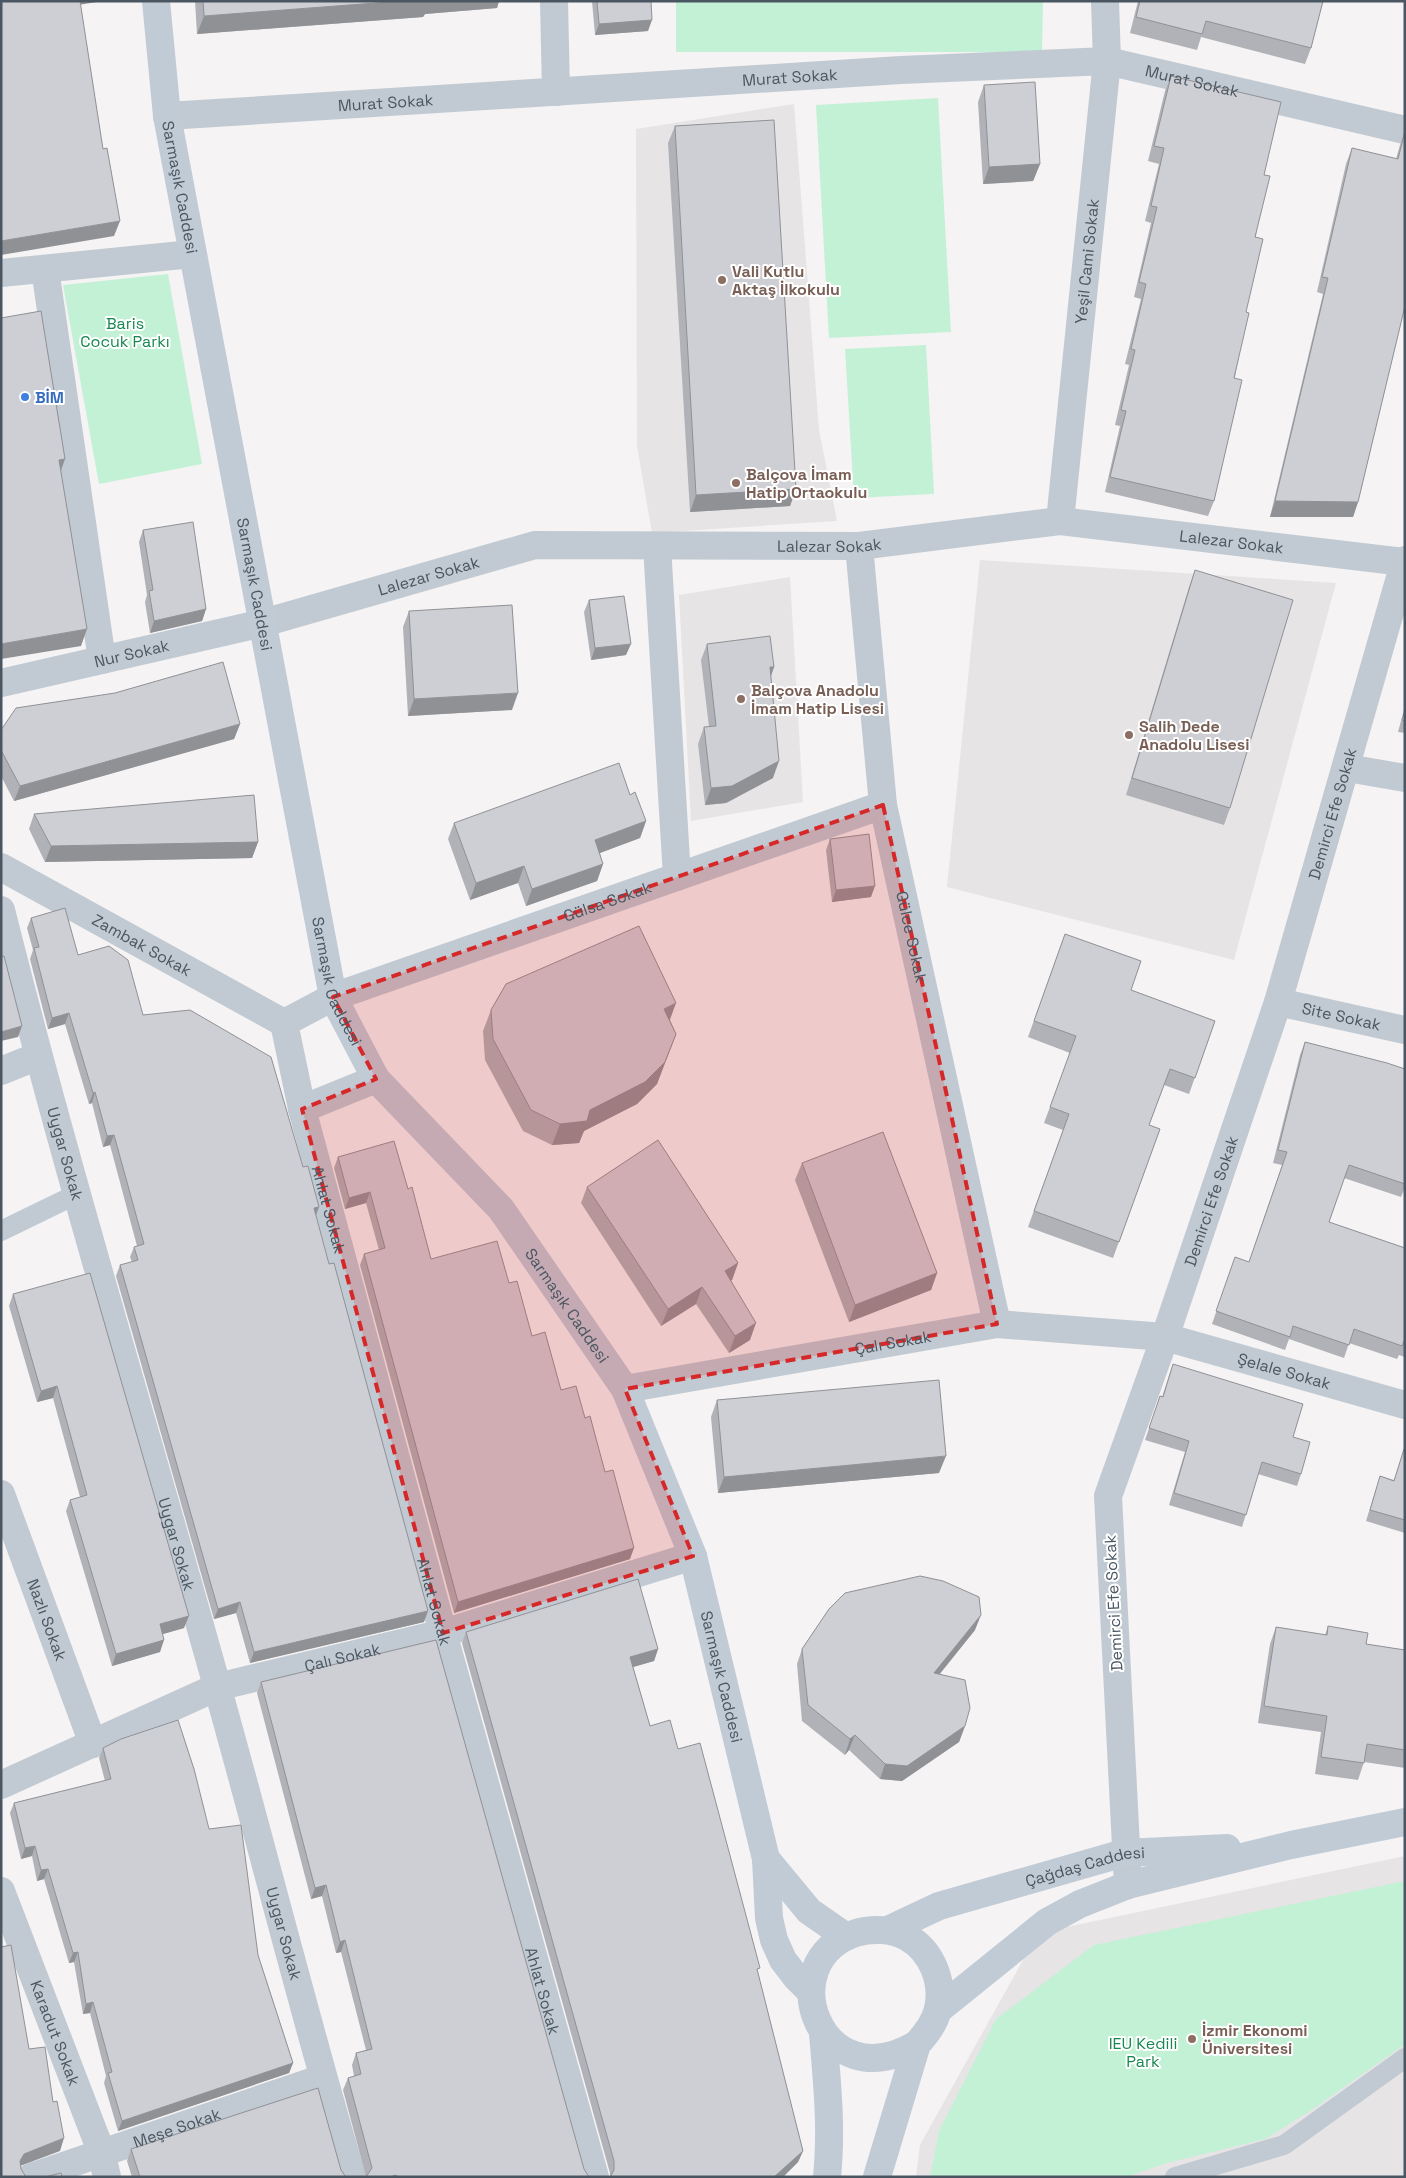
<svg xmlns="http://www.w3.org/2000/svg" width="1406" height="2178" font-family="'Space Grotesk',sans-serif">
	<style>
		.education { fill: #e6e4e5 }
		.park { fill: #c3f1d5 }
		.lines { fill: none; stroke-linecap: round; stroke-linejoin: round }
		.service { stroke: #c1cad2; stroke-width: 20 }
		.minor { stroke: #c1cad2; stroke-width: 28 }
		.secondary { stroke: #c1cbd6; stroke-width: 28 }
		.wall { fill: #b0b2b7 }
		.shaded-wall { fill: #909195 }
		.building { fill: #cdcfd5; stroke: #909195 }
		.marked { fill: #d62828; fill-opacity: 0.2; stroke: #d62828; stroke-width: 4; stroke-dasharray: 10 6; stroke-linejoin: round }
		.education-dot { fill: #8d6e63; stroke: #fff; stroke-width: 2 }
		.shop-dot { fill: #3f7fe0; stroke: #fff; stroke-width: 2 }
		.labels { text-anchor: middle; stroke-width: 4; stroke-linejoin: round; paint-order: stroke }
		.street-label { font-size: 16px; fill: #4a5661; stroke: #fff }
		.education-label { font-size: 16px; font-weight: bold; fill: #785e54; stroke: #fff; text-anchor: start }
		.park-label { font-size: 16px; fill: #17864f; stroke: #fff }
		.shop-label { font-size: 16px; font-weight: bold; fill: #366cbe; stroke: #fff; text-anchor: start }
	</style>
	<rect width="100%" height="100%" fill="#f5f3f3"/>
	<!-- education -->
	<g class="education">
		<polygon points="794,104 819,430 837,521 652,533 637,446 636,129"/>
		<polygon points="980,560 1336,583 1234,960 947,887"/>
		<polygon points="790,577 803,802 691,821 679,595"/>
		<polygon points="1405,1856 1405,2177 916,2177 920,2145 1038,1933"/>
	</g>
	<!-- park -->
	<g class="park">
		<polygon points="676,1 1043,1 1042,52 676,52"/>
		<polygon points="938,98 951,332 829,338 816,105"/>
		<polygon points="168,274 202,464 99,484 63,285"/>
		<polygon points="926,345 934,494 854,498 845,349"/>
		<polygon points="1405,1881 1405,2044 1313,2109 1265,2139 1167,2163 1126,2177 930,2177 939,2131 996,2019 1094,1945"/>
	</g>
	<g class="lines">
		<!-- service -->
		<g class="service">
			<polyline points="1,1231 77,1194"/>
			<polyline points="1175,2177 1284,2145 1405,2058"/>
		</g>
		<!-- minor -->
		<g class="minor">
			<polyline points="554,1 556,92"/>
			<path id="s1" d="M167,116L901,70L1107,61L1405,130"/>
			<polyline points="45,269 102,660"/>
			<polyline points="1,273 192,254"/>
			<path id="s2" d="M1060,521L1107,61L1105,1"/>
			<polyline points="657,546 677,877"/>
			<path id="s3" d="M859,546L883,805L997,1324"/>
			<path id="s4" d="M1,683L263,623L535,545L859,546L1060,521L1404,562"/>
			<polyline points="1347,768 1405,778"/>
			<path id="s5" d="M1,867L284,1023"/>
			<path id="s6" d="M1,910C66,1170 145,1427 217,1686C263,1850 304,2014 352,2177"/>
			<path id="s7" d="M1278,1002L1405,1030"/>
			<path id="s8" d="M284,1023L302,1109L443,1633L595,2177"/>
			<path id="s9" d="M284,1023L333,997L883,805"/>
			<polyline points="1,1071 38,1056"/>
			<polyline points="302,1109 376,1079"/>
			<path id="s10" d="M625,1389L997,1324L1165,1337L1405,1405"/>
			<path id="s11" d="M1,1494L93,1744"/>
			<path id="s12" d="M1,1785L217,1687L443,1633L693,1556"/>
			<path id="s13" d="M1128,1885L1108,1496L1165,1337L1278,1002L1405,560"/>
			<path id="s14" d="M1,1891L101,2151L107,2177"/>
			<path id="s15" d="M31,2177L323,2078"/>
		</g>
		<!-- secondary -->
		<g class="secondary">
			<path id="s16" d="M156,1L167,116L333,997L376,1079L501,1209L625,1389L693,1556L766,1859L769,1918L774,1940L783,1960L796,1977L810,1991"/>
			<polyline points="766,1859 809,1911 845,1936"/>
			<path id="s17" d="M888,1930L939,1906L1124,1853L1227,1848"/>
			<polyline points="938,2010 1047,1922 1080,1904 1128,1885 1291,1845 1405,1822"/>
			<path d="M823,2033C827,2082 832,2128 827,2177"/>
			<path d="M877,2177L917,2044C926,2034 935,2023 938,2009C944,1982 932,1951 907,1937C892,1929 872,1928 856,1933C769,1961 820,2102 917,2044"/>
		</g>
	</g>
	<!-- wall -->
	<g class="wall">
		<polygon points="195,1 499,1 497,8 425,14 423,17 197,34"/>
		<polygon points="592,1 651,1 648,31 595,35"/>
		<polygon points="1138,1 1323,1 1311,48 1305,64 1201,37 1197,50 1130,33"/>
		<polygon points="1171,76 1264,175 1246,312 1214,501 1208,516 1105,492 1120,426 1115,425 1129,365 1125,364 1141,299 1134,297 1151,223 1145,221 1159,164 1148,161 1165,91"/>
		<polygon points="984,85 1040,164 1033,181 983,184 978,102"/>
		<polygon points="675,126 796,489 790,506 690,512 668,143"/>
		<polygon points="1405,130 1405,313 1403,313 1358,502 1353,517 1270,517 1323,294 1317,292 1346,164 1352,148 1396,159 1400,145"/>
		<polygon points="143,530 206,609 202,621 150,633 145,602 147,595 139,542"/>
		<polygon points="1195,570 1230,808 1224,825 1126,795 1189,587"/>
		<polygon points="589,600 626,655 591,660 584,612"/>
		<polygon points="409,611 512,710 408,716 403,627"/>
		<polygon points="707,644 774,667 771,676 773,778 726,803 705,805 698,744 704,727 709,727 701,660"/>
		<polygon points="1405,706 1405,733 1398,732"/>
		<polygon points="240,724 234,739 14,801 1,776 1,730"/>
		<polygon points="630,795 646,821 640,838 600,853 603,864 597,881 526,906 518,883 470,900 448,839 454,823"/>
		<polygon points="34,814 258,842 252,858 45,862 29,829"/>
		<polygon points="830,839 871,897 832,902 826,850"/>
		<polygon points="31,918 78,955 143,1015 303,1167 319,1207 316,1216 424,1622 250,1663 236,1613 214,1619 116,1276 120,1265 132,1262 130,1257 134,1247 137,1246 110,1145 103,1147 92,1103 89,1104 65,1024 48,1029 30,959 33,950 27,928"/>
		<polygon points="1065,934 1131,990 1215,1021 1189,1094 1164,1085 1149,1125 1160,1129 1113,1258 1028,1227 1063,1130 1044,1123 1070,1053 1028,1037"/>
		<polygon points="491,1010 670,1020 676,1034 657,1084 637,1104 584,1131 579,1143 552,1145 523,1131 485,1060 483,1031"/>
		<polygon points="1305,1042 1405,1069 1405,1187 1401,1197 1344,1178 1329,1222 1405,1248 1405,1357 1399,1355 1397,1359 1349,1343 1344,1358 1289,1339 1285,1350 1212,1324 1235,1257 1249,1262 1282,1165 1273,1163 1300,1055"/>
		<polygon points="338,1157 408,1189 431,1259 509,1283 532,1336 561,1390 585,1418 630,1559 454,1613 360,1265 364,1254 379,1250 366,1203 345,1209 334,1168"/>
		<polygon points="802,1163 937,1273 931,1290 849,1322 795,1180"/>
		<polygon points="587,1187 738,1263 732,1280 731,1280 750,1340 729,1353 696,1304 661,1326 581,1203"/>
		<polygon points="13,1294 184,1628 163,1634 160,1652 112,1666 66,1511 70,1500 80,1497 53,1398 37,1402 9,1306"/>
		<polygon points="1173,1364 1293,1437 1301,1474 1297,1486 1258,1474 1242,1527 1169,1505 1185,1452 1145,1440 1160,1396 1162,1397"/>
		<polygon points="717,1400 939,1473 718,1493 711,1417"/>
		<polygon points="1404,1449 1405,1449 1405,1533 1366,1521 1380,1476 1394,1480"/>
		<polygon points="1328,1626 1366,1644 1405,1650 1405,1768 1364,1762 1358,1780 1315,1774 1321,1732 1258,1723 1270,1644 1276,1627 1325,1635"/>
		<polygon points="975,1630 940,1674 965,1726 959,1742 902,1781 880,1779 849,1750 845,1755 802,1721 797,1664 802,1649"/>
		<polygon points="466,1632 658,1649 654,1661 633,1667 650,1726 678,1749 758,1974 803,2151 798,2162 783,2177 610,2177 610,2173 462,1643"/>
		<polygon points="261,1682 588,2176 589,2177 366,2177 343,2090 348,2078 354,2076 352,2065 356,2053 366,2050 341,1952 336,1953 322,1896 311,1899 257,1693"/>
		<polygon points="103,1748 209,1829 258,1955 293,2063 289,2073 118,2131 104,2083 106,2076 90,2013 83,2014 74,1962 69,1963 44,1879 37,1881 32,1856 21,1859 10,1813 14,1803 105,1781 99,1758"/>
		<polygon points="131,2149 341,2170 346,2177 132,2177 127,2161"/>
	</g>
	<!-- shaded-wall -->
	<g class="shaded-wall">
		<polygon points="74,1 103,1 72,6"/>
		<polygon points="402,1 499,1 497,8 425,14 423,17 197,34 204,16"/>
		<polygon points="652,20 648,31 595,35 599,24"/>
		<polygon points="1040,164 1033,181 983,184 989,167"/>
		<polygon points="120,221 114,236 1,255 1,241"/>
		<polygon points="65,459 59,476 59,460"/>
		<polygon points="796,489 790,506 690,512 696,495"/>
		<polygon points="1275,501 1358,502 1353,517 1270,517"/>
		<polygon points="206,609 202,621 150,633 154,621"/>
		<polygon points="87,629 81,646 1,659 1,644"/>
		<polygon points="631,644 626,655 591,660 595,648"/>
		<polygon points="770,667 774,667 768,684"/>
		<polygon points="518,693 512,710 408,716 414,699"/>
		<polygon points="240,724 234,739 14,801 20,786"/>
		<polygon points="779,761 773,778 726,803 705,805 711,788"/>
		<polygon points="646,821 640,838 589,857 595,840"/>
		<polygon points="258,842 252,858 45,862 51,846"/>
		<polygon points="603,864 597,881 526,906 532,889"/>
		<polygon points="524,866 518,883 470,900 476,883"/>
		<polygon points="875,886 871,897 832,902 836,890"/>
		<polygon points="676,1003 668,1025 664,1009"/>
		<polygon points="69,1013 65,1024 48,1029 52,1018"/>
		<polygon points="22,1026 18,1037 1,1041 1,1032"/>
		<polygon points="676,1034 657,1084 637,1104 584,1131 579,1143 552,1145 560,1124 590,1110"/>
		<polygon points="95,1092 92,1103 89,1104 93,1093"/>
		<polygon points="114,1135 110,1145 103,1147 107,1136"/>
		<polygon points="370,1192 366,1203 345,1209 349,1198"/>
		<polygon points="319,1207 315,1217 314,1208"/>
		<polygon points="738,1263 732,1280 719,1288 725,1271"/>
		<polygon points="937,1273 931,1290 849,1322 855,1305"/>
		<polygon points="702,1287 696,1304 661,1326 668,1309"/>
		<polygon points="756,1323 750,1340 729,1353 735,1336"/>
		<polygon points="57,1386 53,1398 37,1402 41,1391"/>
		<polygon points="946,1456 939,1473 718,1493 724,1477"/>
		<polygon points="634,1548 630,1559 454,1613 458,1602"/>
		<polygon points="240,1602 236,1613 214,1619 218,1609"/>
		<polygon points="428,1611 424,1622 250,1663 254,1652"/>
		<polygon points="981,1615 975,1630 928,1688 934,1673"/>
		<polygon points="189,1616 184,1628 156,1636 160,1624"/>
		<polygon points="164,1640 160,1652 112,1666 116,1654"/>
		<polygon points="658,1649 654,1661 626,1669 630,1657"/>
		<polygon points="965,1726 959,1742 902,1781 880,1779 885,1764"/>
		<polygon points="855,1735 849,1750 845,1755 850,1739"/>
		<polygon points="35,1846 32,1856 21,1859 25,1848"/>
		<polygon points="48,1869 44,1879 37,1881 41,1870"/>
		<polygon points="326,1885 322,1896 311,1899 315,1888"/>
		<polygon points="345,1940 341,1952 336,1953 340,1942"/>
		<polygon points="78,1952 74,1962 69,1963 73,1953"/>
		<polygon points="93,2002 90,2013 83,2014 86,2004"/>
		<polygon points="293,2063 289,2073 118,2131 122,2121"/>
		<polygon points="64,2138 60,2151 20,2166 20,2161 24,2154"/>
		<polygon points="803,2151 798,2162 783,2177 774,2177"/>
	</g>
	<!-- building -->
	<g class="building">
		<polygon points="1,1 80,1 103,149 107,148 120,221 1,241"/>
		<polygon points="203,1 402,1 204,16"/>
		<polygon points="597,1 651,1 652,20 599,24"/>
		<polygon points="1140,1 1323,1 1311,48 1206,21 1202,34 1136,17"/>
		<polygon points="1171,76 1281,102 1264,175 1270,176 1255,237 1263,239 1246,312 1249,313 1234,378 1242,380 1214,501 1110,477 1126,411 1121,410 1135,350 1131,349 1146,284 1139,282 1157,207 1151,206 1164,148 1154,146"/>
		<polygon points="1035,82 1040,164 989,167 984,85"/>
		<polygon points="774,120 796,489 696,495 675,126"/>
		<polygon points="1405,131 1405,306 1358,502 1275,501 1328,278 1322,277 1352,148 1398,159"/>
		<polygon points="41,311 65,459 59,460 87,629 1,644 1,318"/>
		<polygon points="193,522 206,609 154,621 149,591 153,590 143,530"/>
		<polygon points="1195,570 1293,600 1230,808 1132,778"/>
		<polygon points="624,596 631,644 595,648 589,600"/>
		<polygon points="512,605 518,693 414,699 409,611"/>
		<polygon points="770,636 774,667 770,667 779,761 732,786 711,788 704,727 716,726 707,644"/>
		<polygon points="223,662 240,724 20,786 1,750 1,730 16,708 115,693"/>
		<polygon points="1405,711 1405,721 1402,720"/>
		<polygon points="619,763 630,795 635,792 646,821 595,840 603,864 532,889 524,866 476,883 454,823"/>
		<polygon points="254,795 258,842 51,846 34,814"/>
		<polygon points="869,834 875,886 836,890 830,839"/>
		<polygon points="65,908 78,955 109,946 128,960 143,1015 190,1010 271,1057 303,1167 308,1166 319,1207 314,1208 329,1264 334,1263 428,1611 254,1652 240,1602 218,1609 120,1265 138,1260 134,1247 144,1244 114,1135 107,1136 95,1092 93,1093 69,1013 52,1018 34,948 39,947 31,918"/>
		<polygon points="639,926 676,1003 664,1009 676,1034 665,1062 645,1082 590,1110 587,1121 560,1124 531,1110 493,1039 491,1010 506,984"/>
		<polygon points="1065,934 1141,961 1131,990 1215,1021 1195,1078 1170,1069 1149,1125 1160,1129 1119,1242 1034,1211 1069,1114 1050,1107 1076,1036 1034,1021"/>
		<polygon points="4,956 22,1026 1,1032 1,957"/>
		<polygon points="1305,1042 1387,1063 1405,1069 1405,1184 1349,1165 1329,1222 1405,1248 1405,1342 1404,1341 1402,1346 1354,1329 1349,1345 1293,1326 1290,1337 1216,1311 1235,1257 1249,1262 1287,1152 1278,1150"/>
		<polygon points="883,1132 937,1273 855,1305 802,1163"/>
		<polygon points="658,1140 738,1263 725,1271 756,1323 735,1336 702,1287 668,1309 587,1187"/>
		<polygon points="394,1141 408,1189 412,1187 431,1259 497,1241 509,1283 517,1281 532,1336 545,1332 561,1390 576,1386 585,1418 590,1416 605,1472 613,1470 634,1548 458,1602 364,1254 385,1248 370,1192 349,1198 338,1157"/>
		<polygon points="90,1273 189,1616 160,1624 164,1640 116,1654 70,1500 87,1495 57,1386 41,1391 13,1294"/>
		<polygon points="1173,1364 1303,1404 1293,1437 1310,1442 1301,1474 1262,1462 1246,1515 1174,1493 1189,1441 1149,1428 1160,1396 1163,1397"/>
		<polygon points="939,1380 946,1456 724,1477 717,1400"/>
		<polygon points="1404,1449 1405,1449 1405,1520 1370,1510 1380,1476 1394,1481"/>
		<polygon points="920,1576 943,1581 979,1597 981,1615 934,1673 965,1680 970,1708 965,1726 907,1766 885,1764 855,1735 850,1739 808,1705 802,1649 829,1609 845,1593"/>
		<polygon points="638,1579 658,1649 630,1657 650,1726 670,1720 678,1749 700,1743 760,1968 757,1969 803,2151 774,2177 610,2177 614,2170 614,2161 466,1632"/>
		<polygon points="1328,1626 1368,1633 1366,1644 1405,1650 1405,1750 1367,1744 1364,1763 1321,1757 1327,1716 1264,1706 1276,1627 1327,1635"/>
		<polygon points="436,1640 584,2169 589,2177 397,2177 396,2175 390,2177 366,2177 372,2168 348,2078 361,2074 356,2053 372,2049 345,1940 340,1942 326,1885 315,1888 261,1682"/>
		<polygon points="178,1720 194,1769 209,1829 241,1825 258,1955 293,2063 122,2121 108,2073 112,2072 93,2002 86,2004 78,1952 73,1953 48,1869 41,1870 35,1846 25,1848 14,1803 111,1779 103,1748 121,1739"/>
		<polygon points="11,1945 29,2049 45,2047 53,2102 57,2101 64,2138 24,2154 20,2161 21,2169 26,2177 1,2177 1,1947"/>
		<polygon points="318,2088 341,2170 346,2177 140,2177 131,2149"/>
		<polygon points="61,2173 62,2177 45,2177"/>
	</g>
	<!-- marked area -->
	<path class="marked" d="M883,805L997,1324L625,1389L693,1556L443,1633L302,1109L376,1079L333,997Z"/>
	<!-- markers -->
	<g class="education-dot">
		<circle cx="722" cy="280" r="5"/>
		<circle cx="736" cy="483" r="5"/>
		<circle cx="741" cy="699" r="5"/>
		<circle cx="1129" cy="735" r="5"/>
		<circle cx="1192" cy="2039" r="5"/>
	</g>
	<circle class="shop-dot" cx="25" cy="397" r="5"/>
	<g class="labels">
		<!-- street labels -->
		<g class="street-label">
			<text dy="6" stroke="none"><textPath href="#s1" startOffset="624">Murat Sokak</textPath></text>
			<text dy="6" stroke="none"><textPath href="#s1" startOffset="1029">Murat Sokak</textPath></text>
			<text dy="6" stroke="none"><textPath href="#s1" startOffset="219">Murat Sokak</textPath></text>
			<text dy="6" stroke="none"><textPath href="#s16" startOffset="188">Sarmaşık Caddesi</textPath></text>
			<text dy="6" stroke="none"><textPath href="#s2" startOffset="261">Yeşil Cami Sokak</textPath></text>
			<text dy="6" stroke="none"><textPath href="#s4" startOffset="1251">Lalezar Sokak</textPath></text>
			<text dy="6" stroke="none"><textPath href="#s4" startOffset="846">Lalezar Sokak</textPath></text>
			<text dy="6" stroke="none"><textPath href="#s4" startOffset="441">Lalezar Sokak</textPath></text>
			<text dy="6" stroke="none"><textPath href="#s16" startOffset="592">Sarmaşık Caddesi</textPath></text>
			<text dy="6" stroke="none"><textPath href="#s4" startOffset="134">Nur Sokak</textPath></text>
			<text dy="6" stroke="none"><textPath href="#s13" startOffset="1108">Demirci Efe Sokak</textPath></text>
			<text dy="6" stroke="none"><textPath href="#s9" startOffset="346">Gülsa Sokak</textPath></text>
			<text dy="6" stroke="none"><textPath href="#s3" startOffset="395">Gülce Sokak</textPath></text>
			<text dy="6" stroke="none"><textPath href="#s5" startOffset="161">Zambak Sokak</textPath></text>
			<text dy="6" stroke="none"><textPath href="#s16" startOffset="998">Sarmaşık Caddesi</textPath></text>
			<text dy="6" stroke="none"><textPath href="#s7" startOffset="65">Site Sokak</textPath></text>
			<text dy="6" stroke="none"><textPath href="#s6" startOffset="252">Uygar Sokak</textPath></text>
			<text dy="6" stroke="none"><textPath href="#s13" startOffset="702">Demirci Efe Sokak</textPath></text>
			<text dy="6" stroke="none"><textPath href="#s8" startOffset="192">Ahlat Sokak</textPath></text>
			<text dy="6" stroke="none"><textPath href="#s16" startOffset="1402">Sarmaşık Caddesi</textPath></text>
			<text dy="6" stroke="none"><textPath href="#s10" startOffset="272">Çalı Sokak</textPath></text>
			<text dy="6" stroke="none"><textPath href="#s10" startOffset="670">Şelale Sokak</textPath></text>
			<text dy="6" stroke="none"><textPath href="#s6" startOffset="658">Uygar Sokak</textPath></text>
			<text dy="6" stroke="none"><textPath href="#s8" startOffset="598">Ahlat Sokak</textPath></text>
			<text transform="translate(1113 1603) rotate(-93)" y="6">Demirci Efe Sokak</text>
			<text dy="6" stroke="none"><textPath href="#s11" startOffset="134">Nazlı Sokak</textPath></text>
			<text dy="6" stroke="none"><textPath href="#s12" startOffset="366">Çalı Sokak</textPath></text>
			<text dy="6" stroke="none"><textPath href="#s16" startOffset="1808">Sarmaşık Caddesi</textPath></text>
			<text dy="6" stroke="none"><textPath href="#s17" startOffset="208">Çağdaş Caddesi</textPath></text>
			<text dy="6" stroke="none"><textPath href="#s6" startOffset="1062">Uygar Sokak</textPath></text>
			<text dy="6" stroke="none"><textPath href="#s8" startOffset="1002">Ahlat Sokak</textPath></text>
			<text dy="6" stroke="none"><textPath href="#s14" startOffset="152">Karadut Sokak</textPath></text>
			<text dy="6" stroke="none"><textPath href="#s15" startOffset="154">Meşe Sokak</textPath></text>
		</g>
		<!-- education labels -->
		<g class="education-label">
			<text x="732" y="277">Vali Kutlu<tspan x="732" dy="18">Aktaş İlkokulu</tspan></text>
			<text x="746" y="480">Balçova İmam<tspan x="746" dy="18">Hatip Ortaokulu</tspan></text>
			<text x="751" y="696">Balçova Anadolu<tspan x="751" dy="18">İmam Hatip Lisesi</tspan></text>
			<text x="1139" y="732">Salih Dede<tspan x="1139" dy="18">Anadolu Lisesi</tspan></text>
			<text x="1202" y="2036">İzmir Ekonomi<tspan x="1202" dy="18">Üniversitesi</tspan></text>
		</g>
		<!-- park labels -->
		<g class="park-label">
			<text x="125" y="329">Baris<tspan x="125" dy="18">Cocuk Parkı</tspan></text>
			<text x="1143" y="2049">IEU Kedili<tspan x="1143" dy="18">Park</tspan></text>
		</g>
		<!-- shop labels -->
		<g class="shop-label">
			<text x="35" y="403">BİM</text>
		</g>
	</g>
	<!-- border -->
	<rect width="1406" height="2178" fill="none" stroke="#4a5661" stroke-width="5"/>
</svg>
